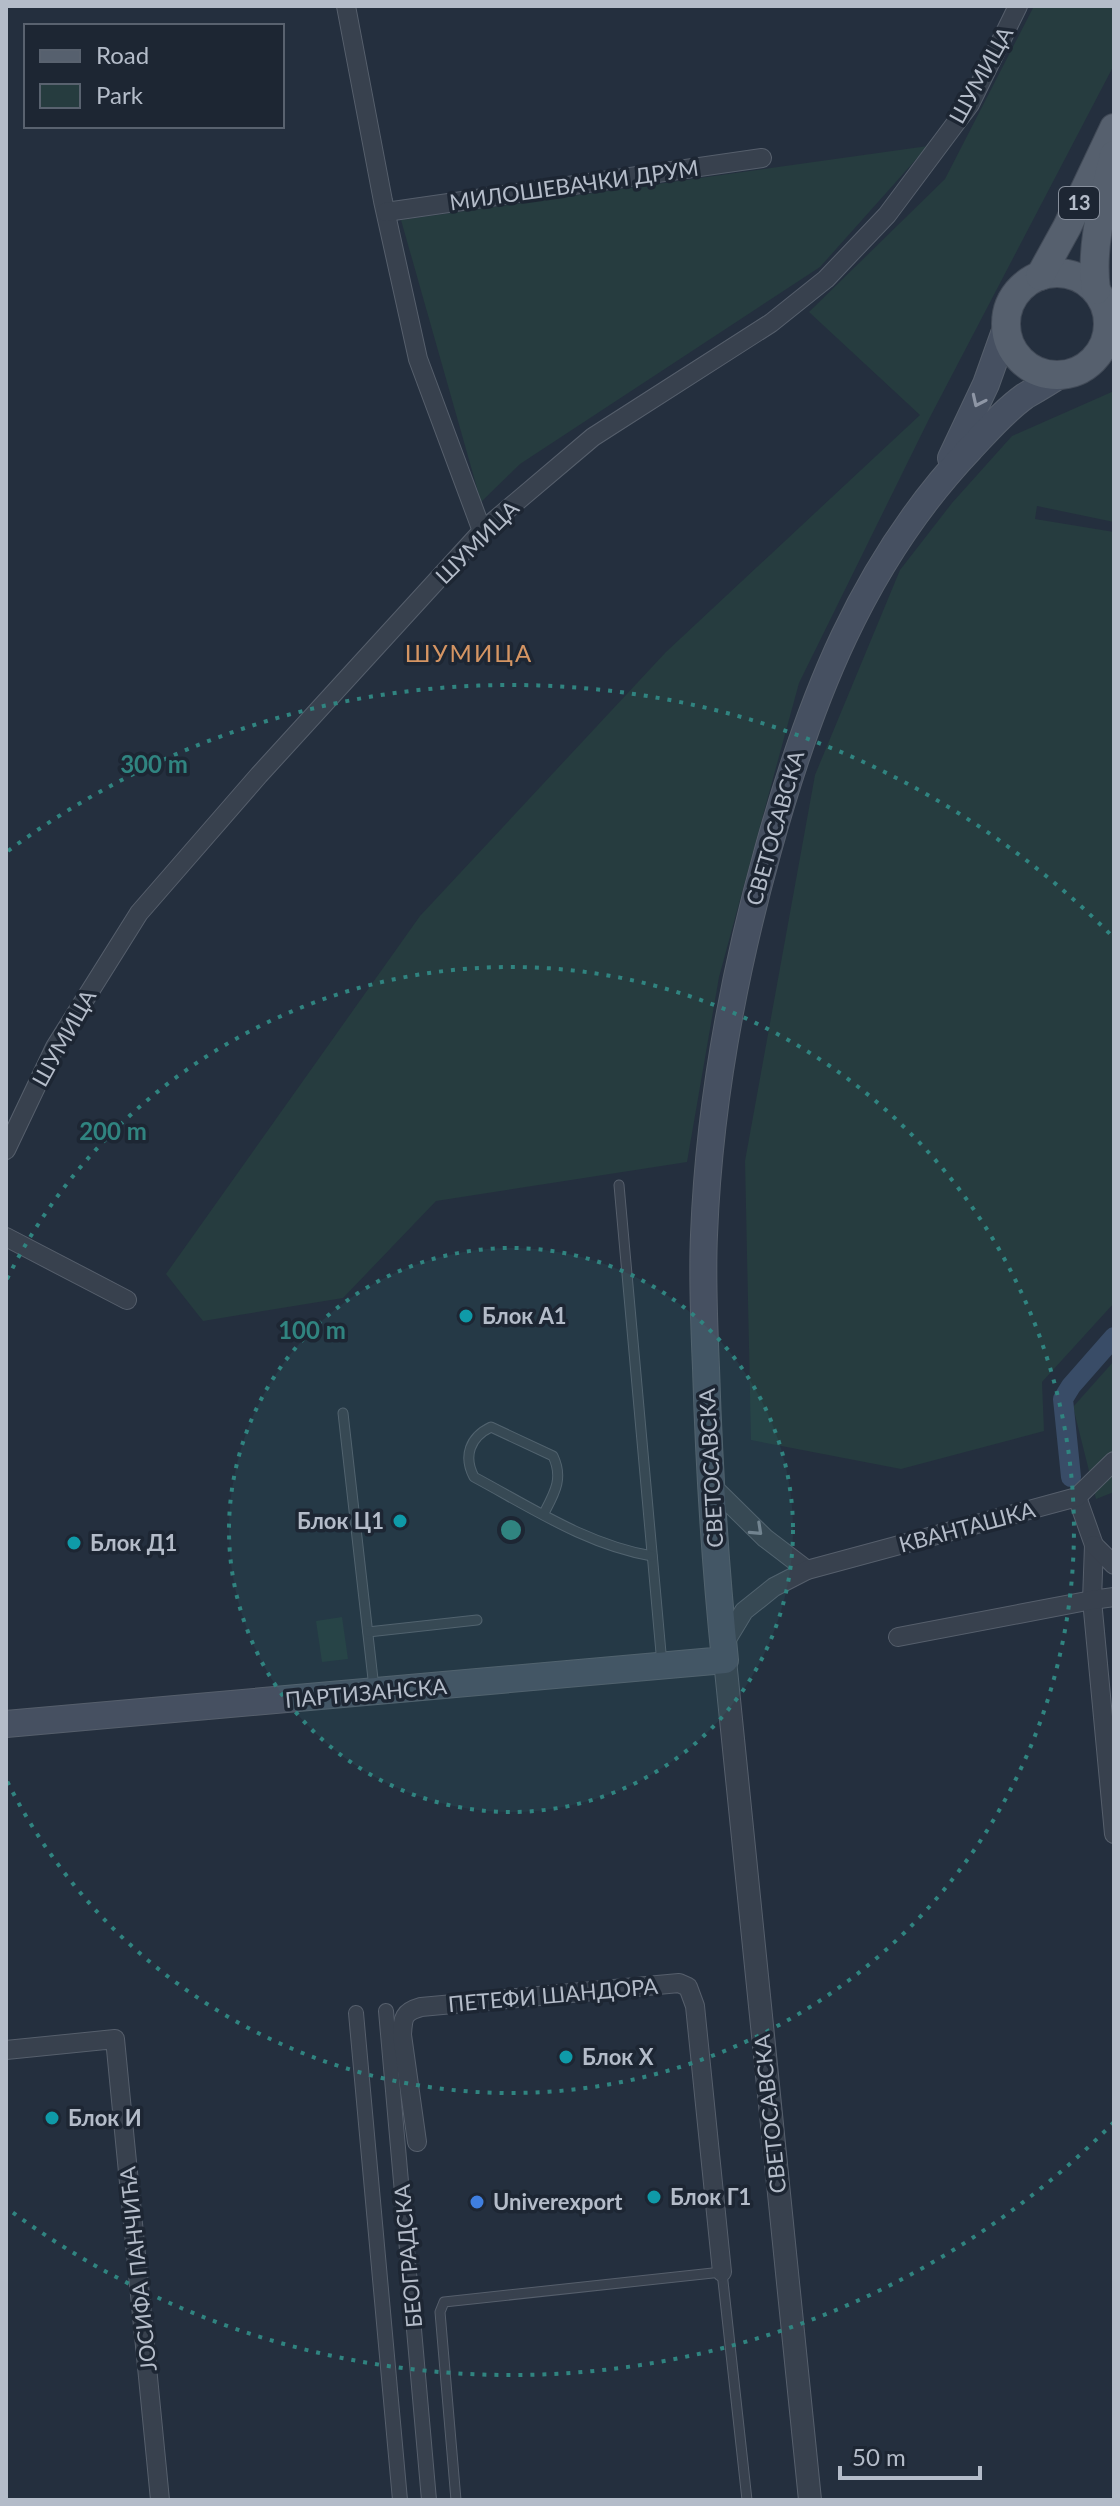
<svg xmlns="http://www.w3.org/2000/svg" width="1120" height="2506" font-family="Lato,sans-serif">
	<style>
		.green { fill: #263c3f }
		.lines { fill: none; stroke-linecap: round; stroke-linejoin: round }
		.canal { stroke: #394c67; stroke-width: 20 }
		.service-casing { stroke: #565f6c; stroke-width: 11 }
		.pedestrian-casing { stroke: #565f6c; stroke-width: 16 }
		.minor-casing { stroke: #565f6c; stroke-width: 20 }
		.tertiary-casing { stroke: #565f6c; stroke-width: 24 }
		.secondary-casing { stroke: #565f6c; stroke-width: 28 }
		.primary-casing { stroke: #414a57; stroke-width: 30 }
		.service { stroke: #38414e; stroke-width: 9 }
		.pedestrian { stroke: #38414e; stroke-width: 14 }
		.minor { stroke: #38414e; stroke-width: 18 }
		.tertiary { stroke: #38414e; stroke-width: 22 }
		.secondary { stroke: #465061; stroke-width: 26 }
		.primary { stroke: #56606e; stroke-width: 28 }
		.oneway { stroke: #8e96a5 }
		.oneway2 { stroke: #7c8592 }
		.ring { fill: none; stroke: #308480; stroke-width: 4; stroke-dasharray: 4 8 }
		.culture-dot { fill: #0f9aa8; stroke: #1d2633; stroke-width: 3 }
		.shop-dot { fill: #3f7fe0; stroke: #1d2633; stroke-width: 3 }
		.labels { text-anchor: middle; stroke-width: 7; stroke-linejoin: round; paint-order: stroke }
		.shield { fill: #1d2633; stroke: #878f9c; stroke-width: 2 }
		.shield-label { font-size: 20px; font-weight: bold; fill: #b4bcc9 }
		.street-label { font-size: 22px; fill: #b4bcc9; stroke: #1d2633 }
		.poi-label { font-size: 22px; font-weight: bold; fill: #b4bcc9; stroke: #1d2633; text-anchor: start }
		.neighbourhood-label { font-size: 24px; letter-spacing: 2px; fill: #d59563; stroke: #1d2633 }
		.centre { fill: #308480; stroke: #1d2633; stroke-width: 4 }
		.ring-label { font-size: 24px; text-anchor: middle; font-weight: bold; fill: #308480; stroke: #1d2633; stroke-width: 7; stroke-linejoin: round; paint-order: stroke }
	</style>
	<rect width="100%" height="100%" fill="#242f3e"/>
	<!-- green -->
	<g class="green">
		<polygon points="1034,6 1114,6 1114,65 929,419 799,683 719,977 687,1162 436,1201 343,1298 203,1321 166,1274 420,916 666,652 920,415 809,312 945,179"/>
		<polygon points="928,146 820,267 520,464 481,502 401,220"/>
		<polygon points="1114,391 1114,522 1037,506 1035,519 1114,532 1114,1303 1042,1382 1044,1431 901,1469 751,1440 745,1161 815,775 900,570 952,503 1012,436"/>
		<polygon points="1114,1361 1114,1492 1096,1499 1073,1407"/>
		<polygon points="342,1617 348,1659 322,1662 316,1621"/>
	</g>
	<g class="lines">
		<!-- canal -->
		<polyline class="canal" points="1071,1477 1063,1399 1071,1386 1114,1337"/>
		<defs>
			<g id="service">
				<polyline points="619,1185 662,1664"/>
				<polyline points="343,1413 374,1688"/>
				<path d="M543,1515C554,1494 564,1479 553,1456L491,1427C470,1437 463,1456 474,1477C532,1508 587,1545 652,1556"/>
				<polyline points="368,1632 477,1620"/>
				<polyline points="456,2500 440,2312 444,2302 722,2272 747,2500"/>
			</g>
			<g id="pedestrian">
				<polyline points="386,2011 429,2500"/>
				<polyline points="356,2013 400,2500"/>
			</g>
			<g id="minor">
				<polyline points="346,6 383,201 418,359 482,531"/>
				<polyline points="386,212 762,158"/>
				<polyline points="6,1150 55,1047 139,913 259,775 482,531 593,437 771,323 826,279 887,215 970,104 1018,6"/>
				<polyline points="6,1237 127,1300"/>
				<polyline points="711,1485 765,1538 807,1570"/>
				<polyline points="1077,1497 1094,1545 1092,1600 1114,1834"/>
				<polyline points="1094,1545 1114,1565"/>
				<polyline points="898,1637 1092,1600 1114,1597"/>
				<polyline points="724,1644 744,1611 774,1587 807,1570 1077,1497 1114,1461"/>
				<polyline points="6,2050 115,2039 160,2500"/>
				<path d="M417,2142L402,2035C403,2018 403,2012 421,2007L679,1983L688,1987L695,2006L722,2272"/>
			</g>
			<polyline id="tertiary" points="725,1660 810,2500"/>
			<g id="secondary">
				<polyline points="951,458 986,384 1006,328"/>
				<path d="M6,1724L725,1660C715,1563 709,1466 706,1368C704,1323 702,1279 704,1235C709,1105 733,976 768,850C809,702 862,563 970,449C987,431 1004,411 1025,396C1037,389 1049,382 1061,374"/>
			</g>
			<g id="primary">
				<circle cx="1057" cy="324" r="51"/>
				<polyline points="1040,276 1067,227 1114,128"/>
				<path d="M1096,290C1090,244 1104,200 1114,155"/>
			</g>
		</defs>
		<!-- service casing -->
		<use href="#service" class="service-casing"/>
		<!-- pedestrian casing -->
		<use href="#pedestrian" class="pedestrian-casing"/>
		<!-- minor casing -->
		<use href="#minor" class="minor-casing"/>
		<!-- tertiary casing -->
		<use href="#tertiary" class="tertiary-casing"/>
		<!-- secondary casing -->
		<use href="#secondary" class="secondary-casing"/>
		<!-- primary casing -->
		<use href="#primary" class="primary-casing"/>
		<!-- service -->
		<use href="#service" class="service"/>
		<!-- pedestrian -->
		<use href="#pedestrian" class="pedestrian"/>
		<!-- minor -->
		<use href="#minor" class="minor"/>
		<!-- tertiary -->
		<use href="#tertiary" class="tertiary"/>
		<!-- secondary -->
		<use href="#secondary" class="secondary"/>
		<!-- primary -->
		<use href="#primary" class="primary"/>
	</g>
	<!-- one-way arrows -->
	<defs><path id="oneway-chevron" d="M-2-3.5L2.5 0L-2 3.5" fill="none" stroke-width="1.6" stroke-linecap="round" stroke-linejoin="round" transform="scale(2)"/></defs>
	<use class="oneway" href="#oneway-chevron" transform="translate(978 401) rotate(115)"/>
	<use class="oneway2" href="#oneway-chevron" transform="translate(757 1530) rotate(43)"/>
	<!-- distance rings -->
	<circle cx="511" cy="1530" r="282" fill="#308480" fill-opacity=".12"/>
	<g class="ring">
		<circle cx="511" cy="1530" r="282"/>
		<path d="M7 1279A563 563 0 1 1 7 1781"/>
		<path d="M1114 2122A845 845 0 0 1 8 2209M8 851A845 845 0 0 1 1114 938"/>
	</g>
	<!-- markers -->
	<g class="culture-dot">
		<circle cx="466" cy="1316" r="8"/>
		<circle cx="400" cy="1521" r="8"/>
		<circle cx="74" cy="1543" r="8"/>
		<circle cx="566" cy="2057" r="8"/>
		<circle cx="52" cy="2118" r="8"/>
		<circle cx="654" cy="2197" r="8"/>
	</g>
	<circle class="shop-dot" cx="477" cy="2202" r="8"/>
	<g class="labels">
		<!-- shield labels -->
		<rect class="shield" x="1059" y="187" width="40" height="32" rx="6"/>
		<g class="shield-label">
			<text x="1079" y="210">13</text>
		</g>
		<!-- street labels -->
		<g class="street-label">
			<text transform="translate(981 75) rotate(-61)" y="8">ШУМИЦА</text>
			<text transform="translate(574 185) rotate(-8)" y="8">МИЛОШЕВАЧКИ ДРУМ</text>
			<text transform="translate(477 542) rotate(-45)" y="8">ШУМИЦА</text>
			<text transform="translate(775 828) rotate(-74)" y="8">СВЕТОСАВСКА</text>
			<text transform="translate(64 1038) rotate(-61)" y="8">ШУМИЦА</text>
			<text transform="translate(711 1468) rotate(-93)" y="8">СВЕТОСАВСКА</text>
			<text transform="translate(967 1527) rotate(-15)" y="8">КВАНТАШКА</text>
			<text transform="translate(366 1693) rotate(-5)" y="8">ПАРТИЗАНСКА</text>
			<text transform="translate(553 1995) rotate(-5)" y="8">ПЕТЕФИ ШАНДОРА</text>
			<text transform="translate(770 2114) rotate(-96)" y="8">СВЕТОСАВСКА</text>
			<text transform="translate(408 2256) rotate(-95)" y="8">БЕОГРАДСКА</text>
			<text transform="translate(138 2269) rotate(-96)" y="8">ЈОСИФА ПАНЧИЋА</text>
		</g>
		<!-- poi labels -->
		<g class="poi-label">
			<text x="482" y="1324">Блок А1</text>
			<text x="384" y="1529" text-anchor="end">Блок Ц1</text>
			<text x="90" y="1551">Блок Д1</text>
			<text x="582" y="2065">Блок Х</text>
			<text x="68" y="2126">Блок И</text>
			<text x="670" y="2205">Блок Г1</text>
			<text x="493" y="2210">Univerexport</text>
		</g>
		<!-- neighbourhood labels -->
		<g class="neighbourhood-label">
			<text x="469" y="662">ШУМИЦА</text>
		</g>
	</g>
	<circle cx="511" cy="1530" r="12" class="centre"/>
	<g class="ring-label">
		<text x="154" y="773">300 m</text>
		<text x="113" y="1140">200 m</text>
		<text x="312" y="1339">100 m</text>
	</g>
	<!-- border -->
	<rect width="1120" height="2506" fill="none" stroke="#b4bcc9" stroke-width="16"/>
	<!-- legend -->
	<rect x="24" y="24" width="260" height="104" fill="#1d2633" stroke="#59626f" stroke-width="2"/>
	<rect x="40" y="50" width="40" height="12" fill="#56606e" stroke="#59626f" stroke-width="2"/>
	<text x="96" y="64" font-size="24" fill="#b4bcc9">Road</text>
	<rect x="40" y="84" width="40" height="24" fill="#263c3f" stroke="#59626f" stroke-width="2"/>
	<text x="96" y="104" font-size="24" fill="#b4bcc9">Park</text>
	<!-- scale -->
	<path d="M840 2466v12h140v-12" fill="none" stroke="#b4bcc9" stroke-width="4"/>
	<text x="852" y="2466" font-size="24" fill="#b4bcc9" stroke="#1d2633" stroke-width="6" paint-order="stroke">50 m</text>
</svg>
